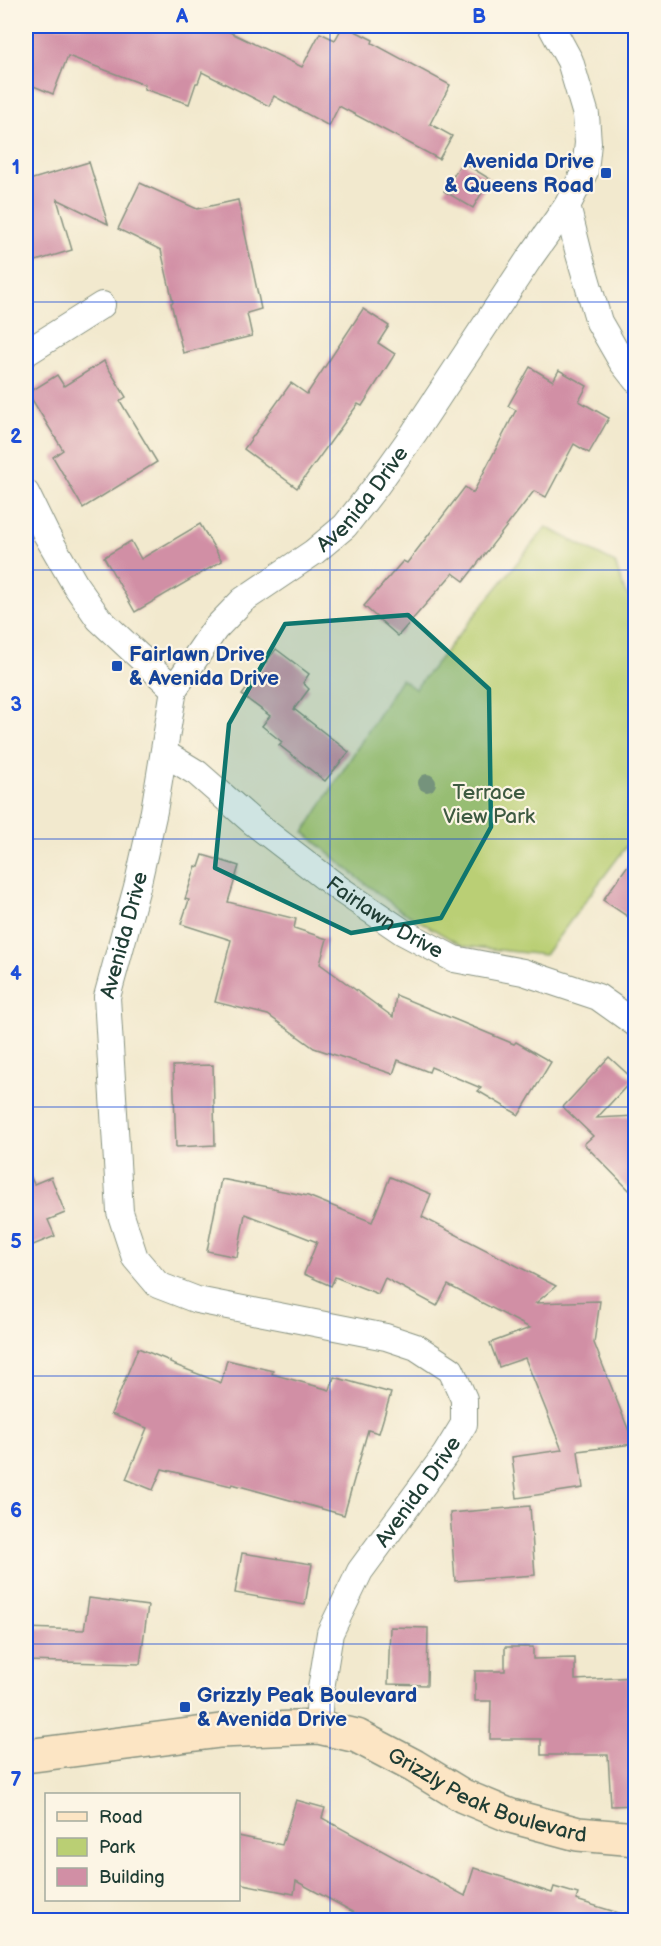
<svg xmlns="http://www.w3.org/2000/svg" width="661" height="1946" font-family="'Balsamiq Sans',sans-serif">
	<style>
		.green { fill: #bacf74; stroke: #6c8654; stroke-width: 1.5 }
		.building { fill: #d18fa5 }
		.lines { fill: none; stroke-linecap: round; stroke-linejoin: round }
		.street-casing { stroke: #889381; stroke-width: 28 }
		.secondary-casing { stroke: #889381; stroke-width: 36 }
		.street { stroke: #fff; stroke-width: 26 }
		.secondary { stroke: #fce5c4; stroke-width: 33 }
		.tree { fill: #8f9a80 }
		.marked { fill: #0f766e; fill-opacity: 0.2; stroke: #0f766e; stroke-width: 4.5; stroke-linejoin: round }
		.grid { fill: none; stroke: #1d4ed8; stroke-width: 1.5; stroke-opacity: 0.55 }
		.transit-dot { fill: #1a4fb4; stroke: #fcf5e5; stroke-width: 2 }
		.labels { text-anchor: middle; stroke-width: 4.5; stroke-linejoin: round; paint-order: stroke }
		.transit-label { font-size: 21px; font-weight: bold; fill: #164399; stroke: #fcf5e5; text-anchor: start }
		.street-label { font-size: 21px; fill: #1f3d34; stroke: #fcf5e5 }
		.park-label { font-size: 21px; fill: #3e5a41; stroke: #fcf5e5 }
		.neatline { fill: none; stroke: #1d4ed8; stroke-width: 2 }
		.grid-label { font-size: 20px; text-anchor: middle; font-weight: bold; fill: #1d4ed8 }
	</style>
	<rect width="100%" height="100%" fill="#fcf5e5"/>
	<filter id="ink" filterUnits="userSpaceOnUse"><feTurbulence type="fractalNoise" baseFrequency=".0167" numOctaves="2"/><feDisplacementMap in="SourceGraphic" scale="12" xChannelSelector="R" yChannelSelector="G"/><feConvolveMatrix kernelMatrix="1 2 1 2 8 2 1 2 1" color-interpolation-filters="sRGB"/></filter>
	<filter id="wash" filterUnits="userSpaceOnUse"><feTurbulence type="fractalNoise" baseFrequency=".008" numOctaves="4" result="noise"/><feDisplacementMap in="SourceGraphic" scale="24" xChannelSelector="R" yChannelSelector="G"/><feGaussianBlur stdDeviation="1.35" result="paint"/><feColorMatrix in="noise" values="0 0 0 0 0 0 0 0 0 0 0 0 0 0 0 0 0 1.4 0 .05"/><feComposite in="paint" operator="in"/></filter>
	<g filter="url(#wash)">
		<rect width="100%" height="100%" fill="#f2e9ce"/>
		<!-- green -->
		<polygon class="green" points="546,527 615,563 625,592 635,605 635,835 545,955 462,946 400,910 357,877 304,832 401,679 415,689"/>
		<g id="blocks">
			<!-- building -->
			<g class="building">
				<polygon points="26,26 217,26 302,67 320,33 335,40 343,26 345,26 373,40 372,43 450,85 430,124 452,136 439,159 339,106 329,126 274,96 269,106 202,72 198,83 196,83 189,104 144,89 145,85 68,56 53,94 26,83"/>
				<polygon points="89,162 108,224 57,199 72,250 26,264 26,181"/>
				<polygon points="462,162 490,179 473,208 444,191"/>
				<polygon points="140,183 197,209 238,200 261,309 247,313 252,336 183,353 171,303 173,302 161,250 118,229"/>
				<polygon points="363,309 389,326 378,343 395,354 362,406 358,404 297,488 244,449 291,383 307,394"/>
				<polygon points="104,361 126,397 120,401 157,462 83,508 53,457 63,450 28,393 57,375 64,386"/>
				<polygon points="530,367 553,381 559,370 587,386 579,401 609,418 589,453 574,444 546,497 534,491 464,581 453,573 398,636 364,606 403,561 407,563 465,487 473,493 516,410 508,406"/>
				<polygon points="200,524 222,561 135,612 104,557 131,541 141,559"/>
				<polygon points="276,649 309,674 303,683 309,689 294,709 349,752 325,781 279,745 282,742 262,726 270,716 242,695"/>
				<polygon points="636,854 636,922 603,900"/>
				<polygon points="203,855 239,866 228,902 296,919 294,928 327,939 320,964 393,1017 396,995 514,1044 516,1042 551,1062 519,1115 478,1091 481,1088 431,1067 429,1072 398,1060 393,1074 314,1048 268,1015 215,1002 231,940 181,924 189,900 185,899 196,866 199,867"/>
				<polygon points="609,1057 633,1079 597,1118 636,1116 636,1197 584,1144 593,1136 563,1107"/>
				<polygon points="213,1065 215,1145 176,1147 173,1066"/>
				<polygon points="26,1167 34,1184 51,1177 65,1213 48,1220 55,1236 26,1248"/>
				<polygon points="390,1177 431,1194 422,1217 556,1286 536,1303 600,1301 594,1343 634,1444 578,1451 583,1488 517,1498 512,1457 562,1450 525,1358 499,1367 490,1343 530,1328 448,1285 437,1306 385,1278 378,1294 335,1277 331,1286 304,1274 317,1242 245,1214 237,1257 207,1251 221,1179 308,1196 372,1222"/>
				<polygon points="138,1348 170,1361 170,1363 221,1383 227,1360 273,1371 272,1374 330,1390 334,1377 391,1393 379,1433 368,1430 344,1515 232,1484 231,1486 162,1469 153,1490 126,1479 147,1428 111,1414"/>
				<polygon points="530,1506 535,1575 455,1581 450,1513"/>
				<polygon points="242,1553 312,1564 305,1605 235,1593"/>
				<polygon points="89,1598 148,1606 140,1664 26,1661 26,1628 84,1630"/>
				<polygon points="390,1627 428,1628 427,1685 388,1684"/>
				<polygon points="505,1647 533,1647 533,1659 575,1658 575,1680 636,1677 636,1805 611,1806 608,1755 541,1755 541,1739 490,1739 491,1701 475,1701 475,1671 505,1671"/>
				<polygon points="296,1800 325,1808 322,1818 465,1896 474,1868 552,1893 554,1887 578,1894 576,1900 622,1914 621,1920 368,1920 296,1881 294,1894 238,1883 238,1836 282,1845"/>
			</g>
		</g>
	</g>
	<g filter="url(#ink)">
		<use href="#blocks" fill-opacity="0" stroke="#889381" stroke-width="1.5"/>
		<g class="lines">
			<defs>
				<g id="street">
					<polyline points="567,206 579,254 599,322 622,362 636,380"/>
					<polyline points="26,353 102,305"/>
					<polyline points="26,493 46,534 76,586 99,619 174,689"/>
					<path id="s1" d="M164,753L197,773L254,823L341,890L403,932L454,959L523,972L598,997L636,1024"/>
					<path id="s2" d="M318,1727L320,1695L330,1633L360,1571L445,1455L464,1424V1399L451,1370L416,1347L386,1337L197,1300L158,1285L135,1258L120,1212L107,997L137,887L154,811L174,689L215,629L243,600L314,552L345,526L377,485L414,433L529,259L567,206L585,171L588,143L586,115L570,61L551,26"/>
				</g>
				<g id="secondary">
					<path id="s3" d="M26,1756L220,1731L318,1727L357,1736L414,1766L463,1796L511,1816L578,1834L636,1839"/>
				</g>
			</defs>
			<!-- street casing -->
			<use href="#street" class="street-casing"/>
			<!-- secondary casing -->
			<use href="#secondary" class="secondary-casing"/>
			<!-- street -->
			<use href="#street" class="street"/>
			<!-- secondary -->
			<use href="#secondary" class="secondary"/>
		</g>
		<!-- trees -->
		<circle class="tree" cx="427" cy="783" r="9"/>
	</g>
	<!-- marked area -->
	<path class="marked" d="M408,615L489,689L491,827L441,918L351,933L215,868L229,724L285,624Z"/>
	<!-- grid -->
	<path class="grid" d="M330,26V1920M26,302H636M26,570H636M26,839H636M26,1107H636M26,1376H636M26,1644H636"/>
	<!-- markers -->
	<g class="transit-dot">
		<rect x="600" y="167" width="12" height="12" rx="3"/>
		<rect x="111" y="660" width="12" height="12" rx="3"/>
		<rect x="179" y="1701" width="12" height="12" rx="3"/>
	</g>
	<g class="labels">
		<!-- transit labels -->
		<g class="transit-label">
			<text x="594" y="168" text-anchor="end">Avenida Drive<tspan x="594" dy="24">&amp; Queens Road</tspan></text>
			<text x="129" y="661">Fairlawn Drive<tspan x="129" dy="24">&amp; Avenida Drive</tspan></text>
			<text x="197" y="1702">Grizzly Peak Boulevard<tspan x="197" dy="24">&amp; Avenida Drive</tspan></text>
		</g>
		<!-- street labels -->
		<g class="street-label">
			<text dy="7" stroke="none"><textPath href="#s2" startOffset="1594">Avenida Drive</textPath></text>
			<text dy="7" stroke="none"><textPath href="#s1" startOffset="276">Fairlawn Drive</textPath></text>
			<text dy="7" stroke="none"><textPath href="#s2" startOffset="1072">Avenida Drive</textPath></text>
			<text dy="7" stroke="none"><textPath href="#s2" startOffset="262">Avenida Drive</textPath></text>
			<text dy="7" stroke="none"><textPath href="#s3" startOffset="478">Grizzly Peak Boulevard</textPath></text>
		</g>
		<!-- park labels -->
		<g class="park-label">
			<text x="489" y="799">Terrace<tspan x="489" dy="24">View Park</tspan></text>
		</g>
	</g>
	<!-- margin -->
	<rect width="661" height="1946" fill="none" stroke="#fcf5e5" stroke-width="66"/>
	<!-- legend -->
	<rect x="45" y="1793" width="195" height="108" fill="#fcf5e5" stroke="#a4ab9e" stroke-width="1.5"/>
	<rect x="57" y="1812" width="30" height="9" fill="#fce5c4" stroke="#a4ab9e" stroke-width="1.5"/>
	<text x="99" y="1823" font-size="18" fill="#1f3d34">Road</text>
	<rect x="57" y="1838" width="30" height="18" fill="#bacf74" stroke="#a4ab9e" stroke-width="1.5"/>
	<text x="99" y="1853" font-size="18" fill="#1f3d34">Park</text>
	<rect x="57" y="1868" width="30" height="18" fill="#d18fa5" stroke="#a4ab9e" stroke-width="1.5"/>
	<text x="99" y="1883" font-size="18" fill="#1f3d34">Building</text>
	<rect x="33" y="33" width="595" height="1880" class="neatline"/>
	<g class="grid-label">
		<text x="182" y="23">A</text>
		<text x="479" y="23">B</text>
		<text x="16" y="174">1</text>
		<text x="16" y="443">2</text>
		<text x="16" y="711">3</text>
		<text x="16" y="980">4</text>
		<text x="16" y="1248">5</text>
		<text x="16" y="1517">6</text>
		<text x="16" y="1786">7</text>
	</g>
</svg>
